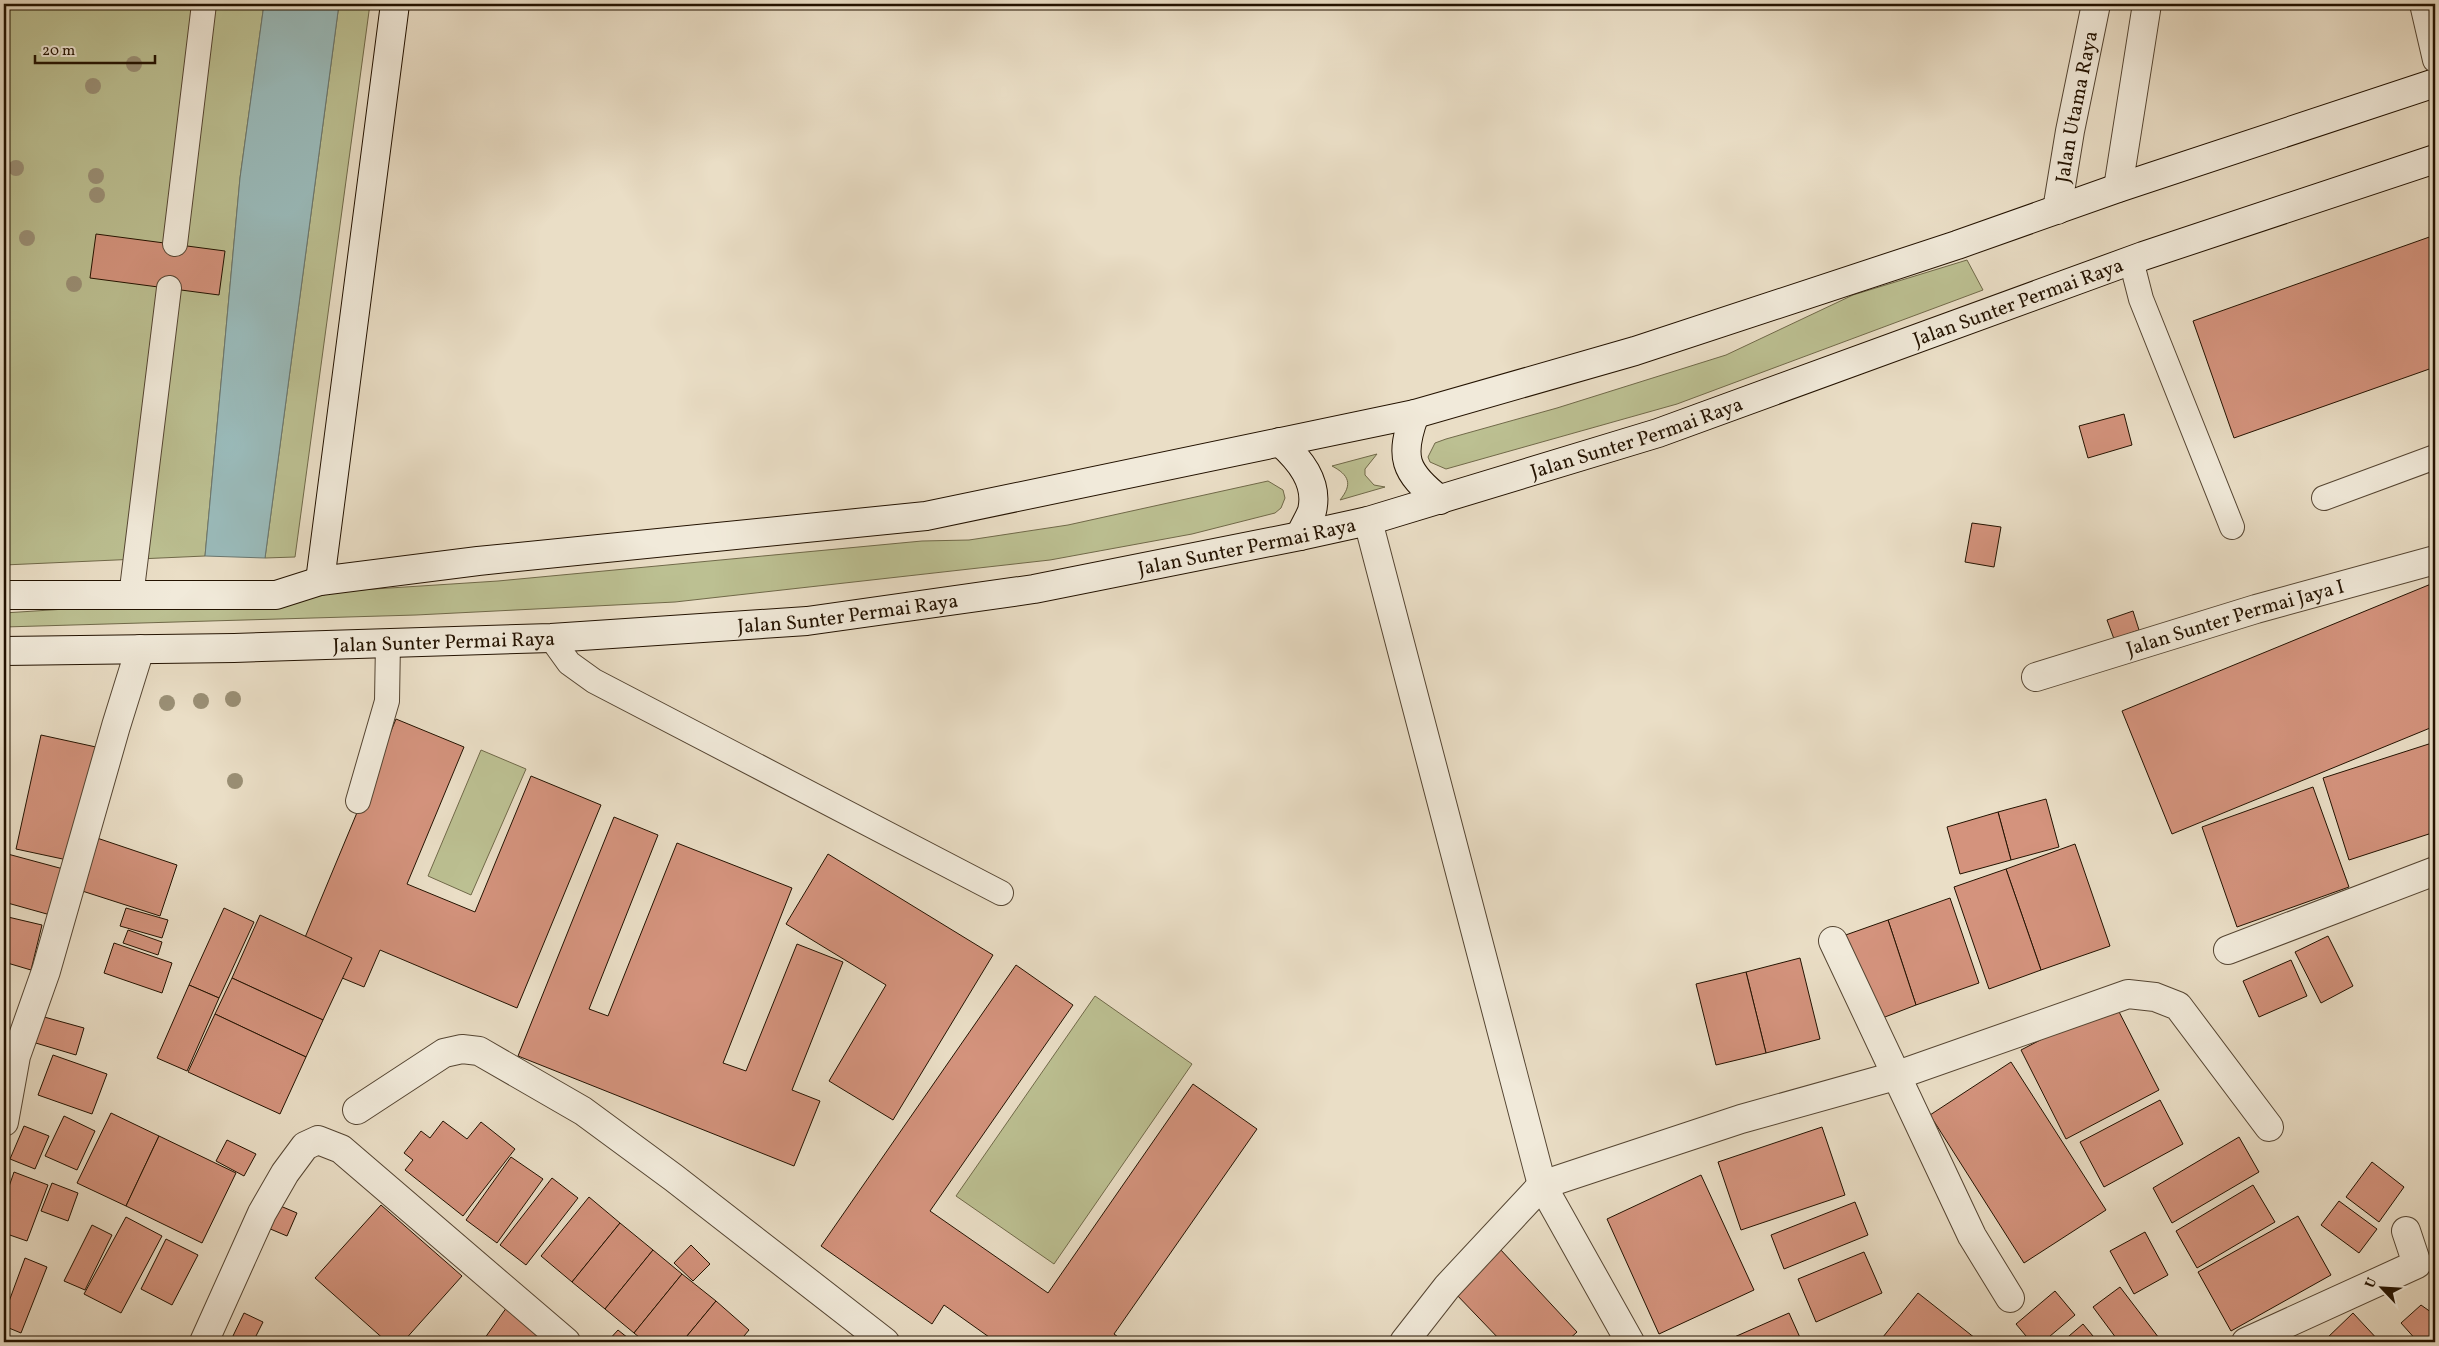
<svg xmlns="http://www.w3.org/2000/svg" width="2439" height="1346" font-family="Vollkorn,serif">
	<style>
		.green { fill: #bcc092; stroke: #706949 }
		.water { fill: #9abbbb; stroke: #6a7770 }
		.building { fill: #d4937d; stroke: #231200 }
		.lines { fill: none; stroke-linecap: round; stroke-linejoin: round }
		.lane-casing { stroke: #554532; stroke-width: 26 }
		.street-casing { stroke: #554532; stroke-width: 30 }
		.secondary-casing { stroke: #231200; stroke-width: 30 }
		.lane { stroke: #f1eada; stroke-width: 24 }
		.street { stroke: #f1eada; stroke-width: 28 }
		.secondary { stroke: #f1eada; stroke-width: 28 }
		.tree { fill: #9a8f75 }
		.labels { text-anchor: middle; stroke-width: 5; stroke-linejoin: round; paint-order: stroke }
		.street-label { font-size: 20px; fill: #231200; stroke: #f1eada }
	</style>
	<rect width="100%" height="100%" fill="#eadec6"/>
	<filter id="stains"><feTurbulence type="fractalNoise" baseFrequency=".004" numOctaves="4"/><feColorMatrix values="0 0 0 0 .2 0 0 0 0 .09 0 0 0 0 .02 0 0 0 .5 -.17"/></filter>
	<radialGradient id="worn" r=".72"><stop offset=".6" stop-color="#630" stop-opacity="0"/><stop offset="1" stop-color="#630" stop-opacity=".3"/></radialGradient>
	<!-- green -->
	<g class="green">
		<polygon points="4,4 264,4 240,178 205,556 4,565"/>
		<polygon points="339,4 370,4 295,557 265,558"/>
		<polygon points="1967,260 1983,290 1677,404 1446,469 1430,462 1428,457 1435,443 1446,439 1557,408 1726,355 1853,295"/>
		<path d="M1377,454L1365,469V475L1374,485L1385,487L1340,500C1353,484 1349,475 1332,466Z"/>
		<polygon points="1268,481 1283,490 1285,498 1281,508 1275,513 1192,534 1050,560 675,602 416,615 4,627 4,613 498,581 922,541 969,540 1068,525"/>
		<polygon points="481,750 526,769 471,895 428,876"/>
		<polygon points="1095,996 1192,1064 1054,1264 956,1196"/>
	</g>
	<!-- water -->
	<polygon class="water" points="264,4 339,4 265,558 205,556 240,178"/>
	<!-- building -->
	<g class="building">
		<polygon points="96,234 225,251 219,295 90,278"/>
		<polygon points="2435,235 2435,367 2234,438 2193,321"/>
		<polygon points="2124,414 2132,445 2088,458 2079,426"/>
		<polygon points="1972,523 2001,527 1994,567 1965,562"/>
		<polygon points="2431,584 2435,595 2435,726 2172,834 2122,711"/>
		<polygon points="2133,611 2139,630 2114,639 2107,620"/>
		<polygon points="396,719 464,747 407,884 475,912 531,776 601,805 517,1008 380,950 364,987 296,959"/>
		<polygon points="41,735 96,747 72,861 16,849"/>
		<polygon points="2435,742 2435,832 2349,860 2323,778"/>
		<polygon points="2313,787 2349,887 2237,927 2202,827"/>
		<polygon points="2046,799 2059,847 2011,860 1998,812"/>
		<polygon points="1998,812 2011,860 1960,874 1947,827"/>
		<polygon points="614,817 658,835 589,1009 608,1016 677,843 792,888 723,1063 746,1071 797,944 843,962 792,1090 820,1101 794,1166 518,1056"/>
		<polygon points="94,837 177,865 160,916 76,889"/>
		<polygon points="2075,844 2110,946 2041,970 2006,869"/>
		<polygon points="4,853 67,870 54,916 4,902"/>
		<polygon points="828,854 993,955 893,1120 829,1081 886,985 786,924"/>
		<polygon points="2006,869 2041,970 1989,989 1954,887"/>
		<polygon points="1950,898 1979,983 1916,1005 1888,920"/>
		<polygon points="126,908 168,920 162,938 120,926"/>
		<polygon points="224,908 254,922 219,998 189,985"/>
		<polygon points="260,915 352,958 323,1020 232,978"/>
		<polygon points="8,917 42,925 31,970 4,962 4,935"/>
		<polygon points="1888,920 1916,1005 1872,1022 1840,937"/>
		<polygon points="128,930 162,942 158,955 123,943"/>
		<polygon points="2328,936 2353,986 2321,1003 2295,952"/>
		<polygon points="114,943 172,963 162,993 104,973"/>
		<polygon points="1800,958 1820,1039 1766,1053 1746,972"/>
		<polygon points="2291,960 2307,996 2259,1017 2243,981"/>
		<polygon points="1016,965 1073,1005 930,1211 1048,1293 1193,1084 1257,1129 1114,1334 1125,1342 996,1342 944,1305 932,1324 821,1246"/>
		<polygon points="1746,972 1766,1053 1716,1065 1696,984"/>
		<polygon points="232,978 323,1020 306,1057 215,1014"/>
		<polygon points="189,985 219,998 187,1071 157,1058"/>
		<polygon points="2114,1002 2159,1090 2066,1139 2021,1050"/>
		<polygon points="215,1014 306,1057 280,1114 188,1072"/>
		<polygon points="37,1015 84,1028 76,1055 29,1041"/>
		<polygon points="53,1055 107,1074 92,1114 38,1095"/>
		<polygon points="2011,1062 2106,1210 2024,1263 1930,1115"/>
		<polygon points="2160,1100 2183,1144 2104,1187 2080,1142"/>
		<polygon points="111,1113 159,1136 126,1206 77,1183"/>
		<polygon points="64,1116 95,1131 77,1170 45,1156"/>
		<polygon points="443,1121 467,1139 481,1122 515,1149 463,1216 405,1170 413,1160 404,1153 421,1131 430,1138"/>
		<polygon points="24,1126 49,1136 35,1169 10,1159"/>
		<polygon points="1822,1127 1845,1195 1741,1230 1718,1162"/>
		<polygon points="159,1136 236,1173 202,1243 126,1206"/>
		<polygon points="2239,1137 2259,1172 2172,1223 2153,1188"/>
		<polygon points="227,1140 256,1154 244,1176 216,1161"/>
		<polygon points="511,1157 543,1179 497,1243 466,1220"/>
		<polygon points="2372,1162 2404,1187 2379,1222 2346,1197"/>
		<polygon points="14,1172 48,1185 27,1241 4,1233 4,1201"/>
		<polygon points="1701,1175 1754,1290 1659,1334 1607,1219"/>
		<polygon points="552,1178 578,1198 526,1265 500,1245"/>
		<polygon points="52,1183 78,1193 68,1221 41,1211"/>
		<polygon points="2253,1185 2275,1222 2197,1268 2176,1231"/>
		<polygon points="589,1197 620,1223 572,1282 541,1256"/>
		<polygon points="2339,1201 2377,1229 2359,1253 2321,1225"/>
		<polygon points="1855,1202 1868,1235 1784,1269 1771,1235"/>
		<polygon points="278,1205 297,1213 287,1236 268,1228"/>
		<polygon points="381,1205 462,1276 403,1342 387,1342 315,1278"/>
		<polygon points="2298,1216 2331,1275 2231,1331 2198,1272"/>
		<polygon points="126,1217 162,1236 121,1313 84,1294"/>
		<polygon points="620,1223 653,1250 605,1309 572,1282"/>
		<polygon points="92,1225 112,1235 85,1290 64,1281"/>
		<polygon points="2145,1232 2168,1275 2134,1294 2110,1251"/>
		<polygon points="166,1239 198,1255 172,1305 141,1289"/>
		<polygon points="691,1245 710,1264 693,1281 674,1263"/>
		<polygon points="1500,1249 1577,1332 1566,1342 1502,1342 1454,1292"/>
		<polygon points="653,1250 682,1274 634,1333 605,1309"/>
		<polygon points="1864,1252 1882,1293 1816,1322 1798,1279"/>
		<polygon points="25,1258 47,1267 21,1333 4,1326 4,1315"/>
		<polygon points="682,1274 716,1301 682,1342 645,1342 634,1333"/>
		<polygon points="2120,1287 2162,1342 2119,1342 2093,1307"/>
		<polygon points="2055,1291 2075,1315 2043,1342 2031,1342 2016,1324"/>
		<polygon points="1918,1293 1980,1342 1879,1342"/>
		<polygon points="716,1301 749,1330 739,1342 682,1342"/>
		<polygon points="2421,1305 2435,1315 2435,1342 2418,1342 2401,1323"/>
		<polygon points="507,1307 558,1342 482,1342"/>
		<polygon points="244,1313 263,1322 253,1342 241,1342 232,1338"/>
		<polygon points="1789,1313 1802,1342 1723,1342"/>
		<polygon points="2353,1313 2380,1342 2327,1342 2325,1340"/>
		<polygon points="2083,1324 2098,1342 2062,1342"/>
		<polygon points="618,1330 633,1342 607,1342"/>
	</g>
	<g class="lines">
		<defs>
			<g id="lane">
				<polyline points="2422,4 2435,60"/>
				<polyline points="175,244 204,4"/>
				<polyline points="2131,260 2141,299 2232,527"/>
				<polyline points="2324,498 2435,457"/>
				<polyline points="131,597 169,288"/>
				<polyline points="551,638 569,663 594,681 1001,893"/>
				<polyline points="358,801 387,701 388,642"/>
			</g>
			<g id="street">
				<polyline points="2118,188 2147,4"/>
				<path id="s1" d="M2057,210L2070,131L2096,4"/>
				<polyline points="1368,521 1542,1185 1630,1342"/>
				<path id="s2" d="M2036,677L2256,609L2435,560"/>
				<polyline points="1833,941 1972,1236 2010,1298"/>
				<polyline points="2228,950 2435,871"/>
				<polyline points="357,1110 444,1053 462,1049 479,1051 583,1111 674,1178 885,1342"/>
				<polyline points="4,1122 16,1056 46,971 116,726 140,649"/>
				<polyline points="204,1342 262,1213 285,1173 305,1146 318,1140 341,1149 566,1342"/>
				<polyline points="1404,1342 1447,1287 1542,1185 1741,1119 1895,1076 2128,994 2155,997 2178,1006 2269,1127"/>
				<polyline points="2246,1342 2417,1264 2406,1231"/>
			</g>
			<g id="secondary">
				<path d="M1415,414C1399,457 1404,472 1440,500"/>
				<path d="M1280,442C1299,459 1319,482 1312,511C1309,519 1303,528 1300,536"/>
				<polyline points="320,581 395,4"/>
				<polyline points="4,595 276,595 320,581 478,561 926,516 1415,414 1635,351 1957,245 2118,188 2435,83"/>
				<path id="s3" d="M4,651L234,648L551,638L807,621L1034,589L1300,536L1368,521L1658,433L2143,256L2435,159"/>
			</g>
		</defs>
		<!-- lane casing -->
		<use href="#lane" class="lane-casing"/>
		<!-- street casing -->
		<use href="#street" class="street-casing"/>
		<!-- secondary casing -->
		<use href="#secondary" class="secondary-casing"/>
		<!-- lane -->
		<use href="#lane" class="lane"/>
		<!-- street -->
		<use href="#street" class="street"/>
		<!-- secondary -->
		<use href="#secondary" class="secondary"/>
	</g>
	<!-- trees -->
	<g class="tree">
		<circle cx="134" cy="64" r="8"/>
		<circle cx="93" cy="86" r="8"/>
		<circle cx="16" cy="168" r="8"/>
		<circle cx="96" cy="176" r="8"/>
		<circle cx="97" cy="195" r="8"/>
		<circle cx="27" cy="238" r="8"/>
		<circle cx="74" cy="284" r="8"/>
		<circle cx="233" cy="699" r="8"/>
		<circle cx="201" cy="701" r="8"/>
		<circle cx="167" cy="703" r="8"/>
		<circle cx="235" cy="781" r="8"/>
	</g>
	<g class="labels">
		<!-- street labels -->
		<g class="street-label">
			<text dy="7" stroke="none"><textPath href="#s1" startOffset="105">Jalan Utama Raya</textPath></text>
			<text dy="7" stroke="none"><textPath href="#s3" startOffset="2060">Jalan Sunter Permai Raya</textPath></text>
			<text dy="7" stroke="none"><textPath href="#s3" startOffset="1655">Jalan Sunter Permai Raya</textPath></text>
			<text dy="7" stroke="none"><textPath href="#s3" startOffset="1250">Jalan Sunter Permai Raya</textPath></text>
			<text dy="7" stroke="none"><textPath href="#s3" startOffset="845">Jalan Sunter Permai Raya</textPath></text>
			<text dy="7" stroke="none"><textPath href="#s2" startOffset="208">Jalan Sunter Permai Jaya I</textPath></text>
			<text dy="7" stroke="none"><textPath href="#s3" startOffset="440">Jalan Sunter Permai Raya</textPath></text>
		</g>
	</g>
	<!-- margin -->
	<rect width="2439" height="1346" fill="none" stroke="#eadec6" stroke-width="20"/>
	<rect x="5" y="5" width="2429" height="1336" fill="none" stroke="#231200" stroke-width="2.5"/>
	<rect x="10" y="10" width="2419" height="1326" fill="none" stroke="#231200"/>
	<!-- north arrow -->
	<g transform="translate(2382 1288) rotate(295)" stroke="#f1eada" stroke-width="4" paint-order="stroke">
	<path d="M0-4L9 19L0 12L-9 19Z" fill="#231200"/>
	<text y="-8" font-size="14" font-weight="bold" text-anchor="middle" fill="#231200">U</text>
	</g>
	<!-- scale -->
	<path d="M35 55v8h120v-8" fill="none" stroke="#231200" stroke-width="2.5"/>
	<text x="42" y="55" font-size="15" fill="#231200" stroke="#f1eada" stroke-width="4" paint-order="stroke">20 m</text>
	<rect width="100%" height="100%" filter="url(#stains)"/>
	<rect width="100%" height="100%" fill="url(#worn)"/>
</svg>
